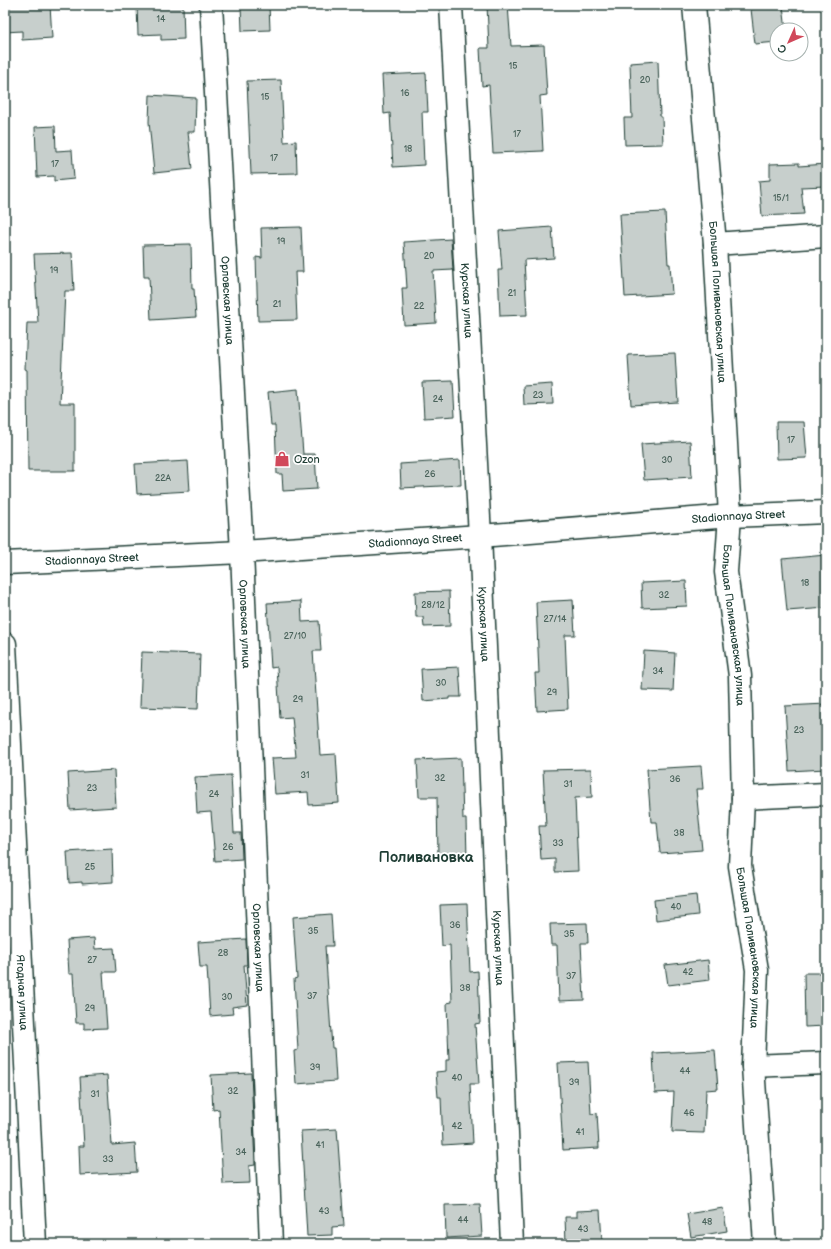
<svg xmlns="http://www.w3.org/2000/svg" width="831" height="1249" font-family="'Balsamiq Sans',sans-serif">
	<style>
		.building { fill: #c7cfcc; stroke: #1f3d34 }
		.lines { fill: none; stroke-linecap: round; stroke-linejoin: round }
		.street-casing { stroke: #1f3d34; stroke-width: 25 }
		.street { stroke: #fff; stroke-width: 22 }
		.labels { text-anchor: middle; stroke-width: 3.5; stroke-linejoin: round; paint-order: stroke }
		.number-label { font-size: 9px; fill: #49625a }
		.street-label { font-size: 11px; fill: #1f3d34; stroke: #fff }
		.poi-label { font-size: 11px; fill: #1f3d34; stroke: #fff; text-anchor: start }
		.district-label { font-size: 15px; font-weight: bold; fill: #1f3d34; stroke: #fff }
	</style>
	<rect width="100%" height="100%" fill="#fff"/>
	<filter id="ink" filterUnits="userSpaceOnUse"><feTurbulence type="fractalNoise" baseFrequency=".025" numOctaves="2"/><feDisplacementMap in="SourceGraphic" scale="8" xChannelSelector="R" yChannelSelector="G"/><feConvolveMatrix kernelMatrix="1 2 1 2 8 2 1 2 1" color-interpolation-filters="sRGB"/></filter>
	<g filter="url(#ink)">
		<!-- building -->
		<g class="building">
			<polygon points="5,5 50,5 52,38 22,40 22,31 5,32"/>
			<polygon points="137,5 183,5 184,39 161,40 161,34 138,35"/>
			<polygon points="241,5 269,5 270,30 242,31"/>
			<polygon points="487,5 508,5 511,46 544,45 547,95 540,96 543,151 493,153 489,85 482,86 480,48 489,48"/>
			<polygon points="783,6 786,30 777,30 777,42 755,44 751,9"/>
			<polygon points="658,61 660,117 662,117 663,144 625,145 624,118 632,118 630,63"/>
			<polygon points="426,73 428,112 422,112 424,165 393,167 390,113 384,114 382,75"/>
			<polygon points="281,80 284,142 296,141 297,173 251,174 247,81"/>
			<polygon points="150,95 196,98 195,132 188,132 192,169 154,173 149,122"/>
			<polygon points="55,126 56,151 72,150 74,179 54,181 54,176 37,177 35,127"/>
			<polygon points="799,163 799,166 826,164 826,186 801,187 804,214 762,216 759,181 770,180 770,164"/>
			<polygon points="665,212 668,264 670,264 672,294 625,297 620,214"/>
			<polygon points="301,227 303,272 295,272 297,320 258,321 256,257 262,258 261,228"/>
			<polygon points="552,227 554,258 524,260 527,315 500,316 498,270 502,270 499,231"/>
			<polygon points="451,239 453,270 433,271 436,323 404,325 402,288 407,288 404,242"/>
			<polygon points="191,244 192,289 194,289 196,317 151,320 149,277 144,277 143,245"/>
			<polygon points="72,253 74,291 65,291 60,403 75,403 75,471 28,471 27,370 25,369 27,323 38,323 34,254"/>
			<polygon points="675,353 678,402 631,405 628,355"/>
			<polygon points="453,381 455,416 424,418 422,382"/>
			<polygon points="552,384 553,404 524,405 523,386"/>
			<polygon points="298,389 303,454 315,454 317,489 283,491 282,474 277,474 275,425 271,425 268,392"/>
			<polygon points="776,422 804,422 807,458 777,459"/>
			<polygon points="690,441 692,477 644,480 641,444"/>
			<polygon points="460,460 461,485 401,488 400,464"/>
			<polygon points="188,461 190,491 137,494 135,464"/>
			<polygon points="826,555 826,608 787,611 782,559"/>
			<polygon points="686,581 687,606 642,608 641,583"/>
			<polygon points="449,591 450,626 424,627 423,617 416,617 415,592"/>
			<polygon points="573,600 575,635 565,635 568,709 537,711 535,673 539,673 536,602"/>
			<polygon points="301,601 302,622 319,621 321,651 313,651 320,755 336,754 339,803 309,805 308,792 275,794 272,758 296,757 292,717 280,718 277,667 271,668 267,603"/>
			<polygon points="644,651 675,653 673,691 642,690"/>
			<polygon points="142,652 200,654 198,709 140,707"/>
			<polygon points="459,667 461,697 449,697 449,699 423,701 421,669"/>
			<polygon points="826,704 826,769 789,771 785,706"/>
			<polygon points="461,758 463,819 466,819 467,858 438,858 437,797 419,797 417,760"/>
			<polygon points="701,766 703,789 696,789 702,850 660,853 657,822 651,822 647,769"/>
			<polygon points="591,769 592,797 575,798 578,871 555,872 555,859 541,860 539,826 546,826 543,770"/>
			<polygon points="114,770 116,807 70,810 68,773"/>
			<polygon points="231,775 234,833 241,833 242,859 215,861 211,812 197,813 195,777"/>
			<polygon points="112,849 113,882 82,884 82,882 69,883 67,852"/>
			<polygon points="696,895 698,915 656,920 654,900"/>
			<polygon points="467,904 470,972 478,971 480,1023 475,1024 479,1084 470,1084 473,1143 443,1145 441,1097 438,1097 436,1072 446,1071 446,1060 449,1060 447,1003 452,1002 450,945 442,946 440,905"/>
			<polygon points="331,914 333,946 325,946 332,1048 334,1048 336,1081 296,1084 294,1051 298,1050 294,979 297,978 293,917"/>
			<polygon points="587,923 588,943 581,943 584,1000 559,1001 557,945 551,945 550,924"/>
			<polygon points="94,938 95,949 114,948 116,972 103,972 107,1028 84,1029 84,1023 76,1023 73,974 69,974 67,940"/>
			<polygon points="246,939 247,965 244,965 247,1005 232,1007 233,1014 210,1016 207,967 200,967 198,942"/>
			<polygon points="708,960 710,980 668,985 665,965"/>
			<polygon points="804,973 826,973 826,1026 805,1027"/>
			<polygon points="715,1050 718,1089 706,1090 704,1133 672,1132 674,1092 655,1093 653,1053"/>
			<polygon points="588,1062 591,1114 597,1113 599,1148 563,1150 558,1063"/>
			<polygon points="251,1073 255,1165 249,1166 250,1183 223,1184 219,1109 213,1110 211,1075"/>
			<polygon points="107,1075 112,1145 135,1143 137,1172 80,1175 79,1146 84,1146 80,1077"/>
			<polygon points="337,1129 344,1226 332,1227 332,1235 307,1236 301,1131"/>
			<polygon points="480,1204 482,1236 446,1238 445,1205"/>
			<polygon points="723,1208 727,1231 691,1237 687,1214"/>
			<polygon points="600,1210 602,1241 566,1243 565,1217 577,1217 577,1211"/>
		</g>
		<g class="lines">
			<defs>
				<g id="street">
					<path id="s1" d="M211,5L242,552L271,1244"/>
					<path id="s2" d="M451,5L480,536L512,1244"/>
					<path id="s3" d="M694,5L715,244L730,516L726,572L740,676L743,798L740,866L757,970L753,1066L765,1244"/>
					<polyline points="715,244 826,236"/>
					<path id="s4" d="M5,563L242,552L480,536L730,516L826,512"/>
					<path id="s5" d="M5,644L35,1244"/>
					<polyline points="743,798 826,794"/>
					<polyline points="753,1066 826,1063"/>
				</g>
			</defs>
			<!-- street casing -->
			<use href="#street" class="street-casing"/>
			<!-- street -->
			<use href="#street" class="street"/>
		</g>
	</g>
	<!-- icons -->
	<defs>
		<symbol id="shop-bare" viewBox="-9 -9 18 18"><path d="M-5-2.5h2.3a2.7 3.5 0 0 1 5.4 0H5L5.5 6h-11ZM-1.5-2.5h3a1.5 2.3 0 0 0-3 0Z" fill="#d1495b" stroke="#fff" stroke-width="2.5" paint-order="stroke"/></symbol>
	</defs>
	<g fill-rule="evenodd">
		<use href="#shop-bare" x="271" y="448" width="22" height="22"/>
	</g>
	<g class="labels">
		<!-- number labels -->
		<g class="number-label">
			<text x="161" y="22">14</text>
			<text x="513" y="69">15</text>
			<text x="645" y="83">20</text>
			<text x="405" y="96">16</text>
			<text x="265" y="100">15</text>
			<text x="517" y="137">17</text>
			<text x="408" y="152">18</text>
			<text x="274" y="161">17</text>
			<text x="55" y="167">17</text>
			<text x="781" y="201">15/1</text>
			<text x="281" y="244">19</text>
			<text x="429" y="259">20</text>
			<text x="54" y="273">19</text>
			<text x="512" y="296">21</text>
			<text x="277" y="307">21</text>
			<text x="419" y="309">22</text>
			<text x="538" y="398">23</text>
			<text x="438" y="402">24</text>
			<text x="791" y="443">17</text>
			<text x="667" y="463">30</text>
			<text x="430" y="477">26</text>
			<text x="163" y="481">22А</text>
			<text x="805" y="586">18</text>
			<text x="664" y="598">32</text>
			<text x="433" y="608">28/12</text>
			<text x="555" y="622">27/14</text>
			<text x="295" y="639">27/10</text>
			<text x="658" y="674">34</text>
			<text x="441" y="686">30</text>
			<text x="552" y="695">29</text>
			<text x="298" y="702">29</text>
			<text x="799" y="733">23</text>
			<text x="305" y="778">31</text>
			<text x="440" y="781">32</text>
			<text x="675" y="782">36</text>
			<text x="568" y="787">31</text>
			<text x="92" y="791">23</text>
			<text x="214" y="797">24</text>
			<text x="679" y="836">38</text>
			<text x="558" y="846">33</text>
			<text x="228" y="850">26</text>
			<text x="90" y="870">25</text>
			<text x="676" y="910">40</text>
			<text x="455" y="928">36</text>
			<text x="313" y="934">35</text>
			<text x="569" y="937">35</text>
			<text x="223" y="956">28</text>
			<text x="92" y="963">27</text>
			<text x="688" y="975">42</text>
			<text x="571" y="979">37</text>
			<text x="465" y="991">38</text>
			<text x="312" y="999">37</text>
			<text x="227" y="1000">30</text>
			<text x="90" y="1011">29</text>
			<text x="315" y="1070">39</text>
			<text x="685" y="1074">44</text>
			<text x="457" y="1081">40</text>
			<text x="574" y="1085">39</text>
			<text x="233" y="1094">32</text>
			<text x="95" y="1097">31</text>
			<text x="689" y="1116">46</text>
			<text x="457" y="1129">42</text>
			<text x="580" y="1135">41</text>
			<text x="320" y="1148">41</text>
			<text x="241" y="1155">34</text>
			<text x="108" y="1162">33</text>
			<text x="324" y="1214">43</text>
			<text x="463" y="1223">44</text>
			<text x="707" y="1225">48</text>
			<text x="583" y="1232">43</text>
		</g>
		<!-- street labels -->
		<g class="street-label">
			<text dy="4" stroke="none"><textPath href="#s1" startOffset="296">Орловская улица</textPath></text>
			<text dy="4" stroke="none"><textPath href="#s2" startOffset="296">Курская улица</textPath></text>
			<text dy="4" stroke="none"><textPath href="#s3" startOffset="298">Большая Поливановская улица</textPath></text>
			<text dy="4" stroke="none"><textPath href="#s4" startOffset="735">Stadionnaya Street</textPath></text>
			<text dy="4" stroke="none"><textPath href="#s4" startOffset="411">Stadionnaya Street</textPath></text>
			<text dy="4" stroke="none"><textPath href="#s4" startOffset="87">Stadionnaya Street</textPath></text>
			<text dy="4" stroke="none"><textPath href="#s1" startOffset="620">Орловская улица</textPath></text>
			<text dy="4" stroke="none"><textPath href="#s2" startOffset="620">Курская улица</textPath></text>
			<text dy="4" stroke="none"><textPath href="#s3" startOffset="622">Большая Поливановская улица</textPath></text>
			<text dy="4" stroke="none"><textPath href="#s3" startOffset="946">Большая Поливановская улица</textPath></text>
			<text dy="4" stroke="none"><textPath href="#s1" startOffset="944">Орловская улица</textPath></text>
			<text dy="4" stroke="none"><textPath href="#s2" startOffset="944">Курская улица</textPath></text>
			<text dy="4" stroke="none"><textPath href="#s5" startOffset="349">Ягодная улица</textPath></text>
		</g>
		<!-- poi labels -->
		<g class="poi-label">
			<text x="294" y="463">Ozon</text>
		</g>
		<!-- district labels -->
		<g class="district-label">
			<text x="426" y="862">Поливановка</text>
		</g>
	</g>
	<!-- margin -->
	<rect width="831" height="1249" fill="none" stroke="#fff" stroke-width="20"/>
	<rect x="10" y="10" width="811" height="1229" fill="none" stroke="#1f3d34" stroke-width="1.5" filter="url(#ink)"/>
	<!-- north arrow -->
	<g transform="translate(789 42) rotate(225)"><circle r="19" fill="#ffffff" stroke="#a5b1ae"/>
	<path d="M0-3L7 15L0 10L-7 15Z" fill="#d1495b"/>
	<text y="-6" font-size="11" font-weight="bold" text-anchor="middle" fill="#1f3d34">С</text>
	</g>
</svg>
